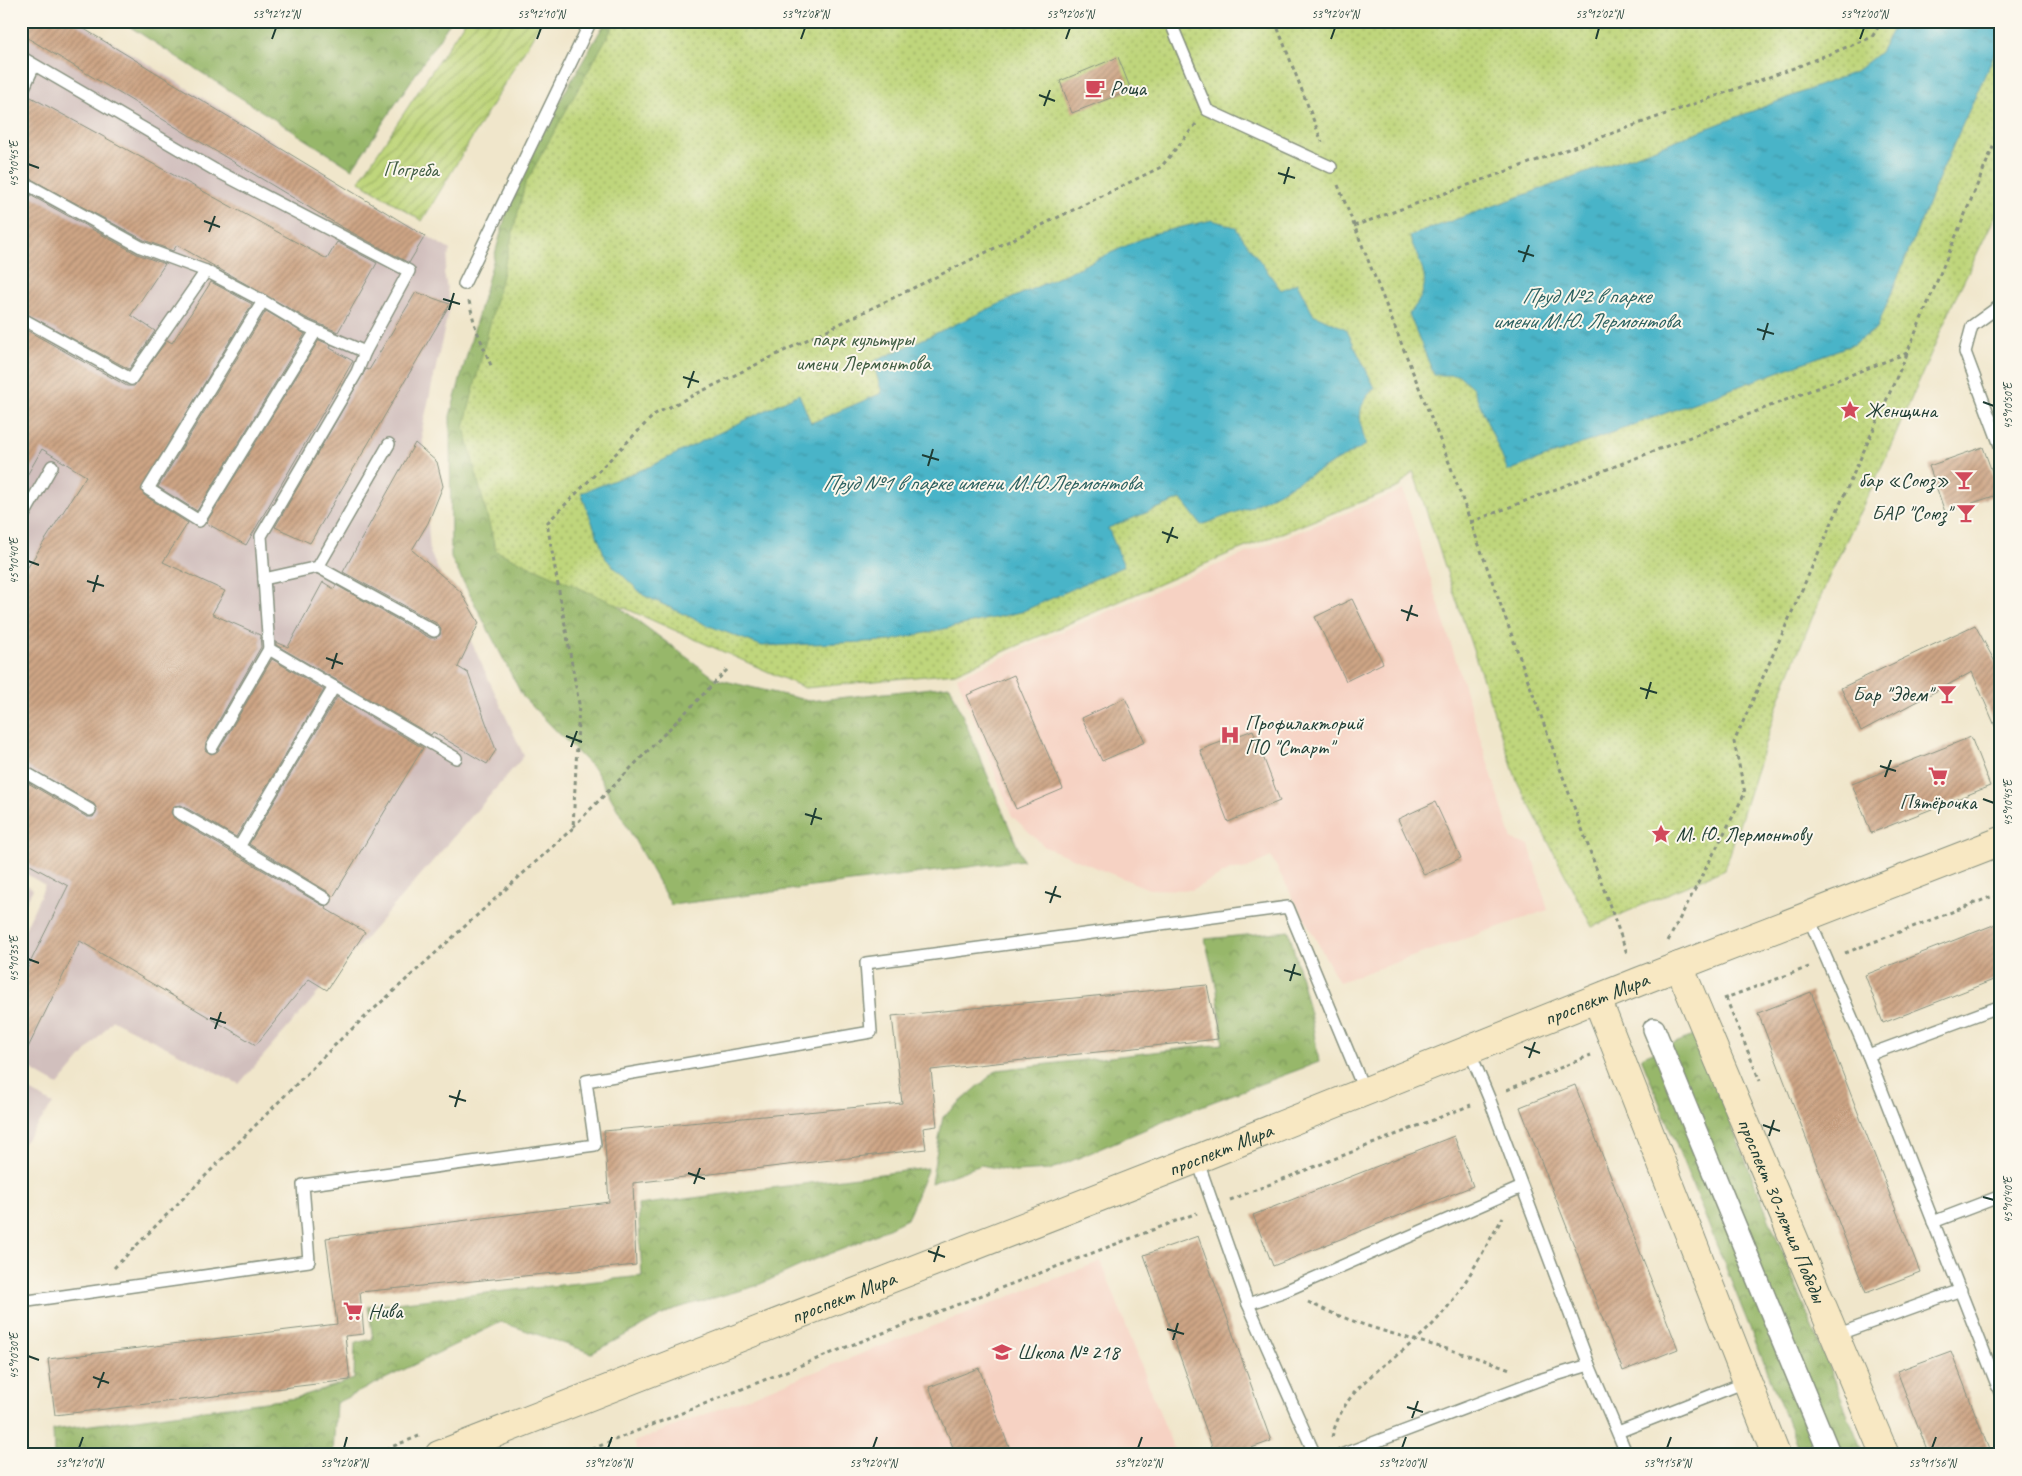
<svg xmlns="http://www.w3.org/2000/svg" width="2022" height="1476" font-family="Caveat,sans-serif">
	<style>
		.built { fill: #f6d2c3 }
		.industrial { fill: #d1bfbd }
		.forest { fill: url(#forest-crowns); stroke: #5b7a50 }
		.park { fill: url(#park-dots); stroke: #6f8a58 }
		.garden { fill: url(#garden-furrows); stroke: #6f8a58 }
		.water { fill: url(#water-ripples); stroke: #34787e }
		.building { fill: url(#building-hatch) }
		.lines { fill: none; stroke-linecap: round; stroke-linejoin: round }
		.lane-casing { stroke: #889280; stroke-width: 14 }
		.street-casing { stroke: #889280; stroke-width: 24 }
		.secondary-casing { stroke: #889280; stroke-width: 30 }
		.path { stroke: #889280; stroke-width: 3; stroke-dasharray: 4 4; stroke-linecap: butt }
		.lane { stroke: #fff; stroke-width: 11 }
		.street { stroke: #fff; stroke-width: 21 }
		.secondary { stroke: #f8e8c3; stroke-width: 28 }
		.ticks { fill: none; stroke: #1f3d34; stroke-width: 2 }
		.labels { text-anchor: middle; stroke-width: 4; stroke-linejoin: round; paint-order: stroke }
		.poi-label { font-size: 21px; fill: #1f3d34; stroke: #fbf7ec; text-anchor: start }
		.park-label { font-size: 21px; fill: #3f5c42; stroke: #fbf7ec }
		.street-label { font-size: 21px; fill: #1f3d34; stroke: #fbf7ec }
		.water-label { font-size: 22px; font-style: italic; fill: #2c6160; stroke: #fbf7ec }
		.neatline { fill: none; stroke: #1f3d34; stroke-width: 2 }
		.ticks-label { font-size: 12px; text-anchor: middle; fill: #1f3d34 }
	</style>
	<defs>
		<pattern id="forest-crowns" width="20" height="18" patternUnits="userSpaceOnUse" patternTransform="scale(1.25)"><rect width="20" height="18" fill="#97b76b"/><path d="M2 6a3 3 0 1 1 6 0M12 15a3 3 0 1 1 6 0" fill="none" stroke="#7b9659"/></pattern>
		<pattern id="park-dots" width="8" height="8" patternUnits="userSpaceOnUse" patternTransform="scale(1.25)"><rect width="8" height="8" fill="#bfd67b"/><path d="M2 2h.1M6 6h.1" fill="none" stroke="#9baf66" stroke-width="1.8" stroke-linecap="round"/></pattern>
		<pattern id="garden-furrows" width="10" height="10" patternUnits="userSpaceOnUse" patternTransform="scale(1.25)"><rect width="10" height="10" fill="#bfd67b"/><path d="M-1 1l2-2M0 10L10 0M9 11l2-2" fill="none" stroke="#9baf66"/></pattern>
		<pattern id="water-ripples" width="26" height="14" patternUnits="userSpaceOnUse" patternTransform="scale(1.25)"><rect width="26" height="14" fill="#4ab4c8"/><path d="M2 4q2-2 4 0t4 0M15 11q2-2 4 0t4 0" fill="none" stroke="#3d94a3"/></pattern>
		<pattern id="building-hatch" width="6" height="6" patternUnits="userSpaceOnUse" patternTransform="scale(1.25)"><rect width="6" height="6" fill="#cea585"/><path d="M-1 1l2-2M0 6l6-6M5 7l2-2" fill="none" stroke="#a7886e"/></pattern>
	</defs>
	<rect width="100%" height="100%" fill="#fbf7ec"/>
	<filter id="ink" filterUnits="userSpaceOnUse"><feTurbulence type="fractalNoise" baseFrequency=".02" numOctaves="2"/><feDisplacementMap in="SourceGraphic" scale="10" xChannelSelector="R" yChannelSelector="G"/><feConvolveMatrix kernelMatrix="1 2 1 2 8 2 1 2 1" color-interpolation-filters="sRGB"/></filter>
	<filter id="wash" filterUnits="userSpaceOnUse"><feTurbulence type="fractalNoise" baseFrequency=".0096" numOctaves="4" result="noise"/><feDisplacementMap in="SourceGraphic" scale="20" xChannelSelector="R" yChannelSelector="G"/><feGaussianBlur stdDeviation="1.12" result="paint"/><feColorMatrix in="noise" values="0 0 0 0 0 0 0 0 0 0 0 0 0 0 0 0 0 1.4 0 .05"/><feComposite in="paint" operator="in"/></filter>
	<g filter="url(#wash)">
		<rect width="100%" height="100%" fill="#f0e6cb"/>
		<!-- built -->
		<g class="built">
			<polygon points="1403,490 1512,840 1529,845 1548,910 1339,982 1271,857 1243,870 1232,869 1192,890 1149,889 1045,847 1012,816 957,677 1185,578"/>
			<polygon points="1101,1261 1176,1455 639,1455 634,1442"/>
		</g>
		<!-- industrial -->
		<g class="industrial">
			<polygon points="21,21 78,21 450,250 444,273 450,304 422,430 430,552 524,756 239,1084 113,1020 58,1085 21,1064 21,938 45,885 21,871"/>
			<polygon points="21,882 33,889 21,911"/>
			<polygon points="21,1086 53,1104 21,1147"/>
		</g>
		<!-- forest -->
		<g class="forest">
			<polygon points="121,21 451,21 352,169"/>
			<polygon points="606,21 1148,21 599,592 716,679 810,701 950,686 1023,860 671,905 596,771 523,697 451,558 450,416 517,175"/>
			<polygon points="1289,931 1312,1022 1319,1062 1188,1111 1050,1170 1015,1172 981,1165 931,1183 943,1117 997,1070 1223,1044 1217,990 1205,939"/>
			<polygon points="1695,1035 1864,1455 1801,1455 1641,1057"/>
			<polygon points="928,1168 907,1219 856,1244 811,1261 756,1286 674,1309 592,1353 501,1322 336,1403 333,1455 54,1455 53,1430 296,1398 354,1379 355,1343 373,1339 368,1306 642,1276 638,1205"/>
		</g>
		<!-- park -->
		<polygon class="park" points="616,21 2001,21 2001,204 1952,305 1886,457 1828,579 1781,694 1725,869 1592,927 1517,781 1413,471 1399,487 1228,554 955,673 805,688 496,551 464,427 525,184"/>
		<!-- garden -->
		<polygon class="garden" points="465,21 542,21 422,221 359,181"/>
		<!-- water -->
		<g class="water">
			<path d="M1897,21H2001V39L1940,175L1877,328L1854,344L1508,471L1473,388L1459,375H1434L1409,314C1436,283 1422,269 1409,236L1653,149L1855,72L1880,52Z"/>
			<path d="M1212,220L1235,227L1281,290L1297,283L1313,314L1346,329L1375,388C1354,406 1360,422 1366,445L1253,506L1201,525L1181,499L1108,528L1124,566L1021,612L889,641L762,646L707,625L643,595L606,559L581,493L651,466L799,394L811,423L882,393L873,362L1152,234Z"/>
		</g>
		<g id="blocks">
			<!-- building -->
			<g class="building">
				<polygon points="21,21 71,21 425,236 409,263 340,226 21,34"/>
				<polygon points="1118,57 1131,90 1072,113 1060,81"/>
				<polygon points="29,96 327,259 337,242 377,263 338,332 306,318 177,245 173,251 144,240 21,174 21,108"/>
				<polygon points="21,190 137,254 165,264 131,315 155,331 129,369 21,311"/>
				<polygon points="211,282 252,304 141,489 144,495 188,523 163,562 225,591 212,614 260,635 261,647 206,743 205,750 211,754 218,751 272,659 324,690 236,837 181,805 174,806 171,812 174,818 322,905 327,906 326,909 365,932 327,990 309,979 256,1045 80,941 21,1062 21,981 68,886 21,860 21,779 87,817 93,817 97,810 94,804 21,763 21,578 86,476 42,449 21,486 21,327 127,386 134,386 167,340 172,343"/>
				<polygon points="416,292 450,304 310,543 275,527 366,369 369,370"/>
				<polygon points="266,311 305,334 197,511 158,487"/>
				<polygon points="319,340 331,345 330,348 353,361 246,545 206,523"/>
				<polygon points="415,443 437,462 443,486 428,523 412,550 461,592 479,623 458,667 468,673 496,750 487,764 433,732 431,735 276,645 276,642 288,647 323,582 334,589 336,585 430,638 435,638 440,635 441,630 438,624 343,572"/>
				<polygon points="1983,447 2000,494 1945,512 1929,466"/>
				<polygon points="1352,599 1383,663 1346,681 1315,617"/>
				<polygon points="1975,625 2001,673 2001,740 1972,672 1861,731 1841,688"/>
				<polygon points="1014,675 1063,789 1016,809 967,695"/>
				<polygon points="337,697 423,748 333,897 330,893 249,844"/>
				<polygon points="1125,698 1145,742 1102,761 1082,718"/>
				<polygon points="1253,730 1280,801 1228,822 1200,750"/>
				<polygon points="1971,737 1990,786 1871,833 1852,784"/>
				<polygon points="1435,802 1461,858 1424,875 1398,819"/>
				<polygon points="2001,922 2001,977 1883,1023 1865,975"/>
				<polygon points="1207,985 1218,1039 931,1070 937,1126 923,1128 926,1149 633,1183 636,1265 360,1292 364,1334 345,1336 350,1380 55,1415 48,1359 337,1324 326,1238 609,1202 604,1131 902,1103 892,1016"/>
				<polygon points="1811,992 1920,1272 1866,1293 1758,1013"/>
				<polygon points="1575,1085 1678,1349 1623,1371 1520,1107"/>
				<polygon points="1454,1136 1473,1186 1273,1266 1253,1215"/>
				<polygon points="1198,1236 1271,1441 1232,1455 1215,1455 1144,1255"/>
				<polygon points="1951,1351 1965,1387 1991,1455 1929,1455 1897,1371"/>
				<polygon points="979,1368 1012,1455 956,1455 929,1387"/>
			</g>
		</g>
	</g>
	<g filter="url(#ink)">
		<use href="#blocks" fill-opacity="0" stroke="#889280" stroke-width="1"/>
		<g class="lines">
			<defs>
				<g id="lane">
					<polyline points="1170,21 1207,110 1331,167"/>
					<polyline points="21,57 215,170 409,271 365,352 303,325 263,301 206,271 141,247 21,181"/>
					<polyline points="21,94 34,66"/>
					<polyline points="464,284 591,21"/>
					<polyline points="263,301 148,489 199,521 316,331"/>
					<polyline points="2001,305 1972,326 1965,352 2001,448"/>
					<polyline points="21,318 131,379 206,271"/>
					<polyline points="365,352 357,372 261,536 269,649 456,758"/>
					<polyline points="21,520 52,466"/>
					<polyline points="318,567 434,631"/>
					<polyline points="264,579 318,567 389,444"/>
					<polyline points="212,747 269,649"/>
					<polyline points="21,770 90,810"/>
					<polyline points="178,812 239,847"/>
					<polyline points="326,899 239,847 334,687"/>
					<polyline points="1808,916 1868,1055 2001,1395"/>
					<polyline points="1469,1050 1489,1098 1589,1365 1627,1455"/>
					<polyline points="1868,1055 2001,1006"/>
					<polyline points="1197,1159 1248,1304 1315,1455"/>
					<polyline points="1933,1222 2001,1196"/>
					<polyline points="21,1302 309,1261 303,1185 595,1145 586,1081 871,1032 866,963 1288,907 1365,1092"/>
					<polyline points="1248,1304 1285,1291 1522,1187"/>
					<polyline points="1836,1335 1961,1290"/>
					<polyline points="1618,1432 1748,1381"/>
					<polyline points="1341,1455 1539,1380 1589,1365"/>
				</g>
				<polyline id="street" points="1654,1029 1830,1455"/>
				<g id="secondary">
					<path id="s1" d="M1679,966L1885,1455"/>
					<polyline points="1597,999 1776,1455"/>
					<path id="s2" d="M439,1455L1197,1159L1638,982L2001,841"/>
				</g>
			</defs>
			<!-- lane casing -->
			<use href="#lane" class="lane-casing"/>
			<!-- street casing -->
			<use href="#street" class="street-casing"/>
			<!-- secondary casing -->
			<use href="#secondary" class="secondary-casing"/>
			<!-- path -->
			<g class="path">
				<polyline points="1275,21 1322,142"/>
				<polyline points="1338,185 1450,465 1628,956"/>
				<polyline points="1354,226 1794,68 1872,37 1882,21"/>
				<polyline points="469,301 475,326 492,368"/>
				<polyline points="1471,522 1907,353 2001,128"/>
				<polyline points="573,827 728,669"/>
				<polyline points="1668,941 1745,793 1734,742 1907,354"/>
				<polyline points="1845,953 2001,893"/>
				<polyline points="1726,998 1760,1081"/>
				<polyline points="1723,999 1809,967"/>
				<polyline points="1507,1090 1591,1055"/>
				<polyline points="1230,1200 1471,1105"/>
				<polyline points="114,1268 342,1038 573,828 579,704 547,523 655,414 1161,167 1196,124"/>
				<path d="M1308,1302C1372,1334 1443,1344 1510,1369"/>
				<path d="M1332,1437C1346,1379 1396,1363 1434,1323C1462,1293 1482,1253 1503,1217"/>
				<polyline points="371,1455 419,1436"/>
				<polyline points="577,1455 849,1346 1197,1213"/>
			</g>
			<!-- lane -->
			<use href="#lane" class="lane"/>
			<!-- street -->
			<use href="#street" class="street"/>
			<!-- secondary -->
			<use href="#secondary" class="secondary"/>
		</g>
	</g>
	<!-- ticks -->
	<path class="ticks" d="M272,39L276,28M537,39L541,28M801,39L805,28M1066,39L1070,28M1331,39L1335,28M1596,39L1599,28M1860,39L1864,28M1039,95L1055,101M1044,106L1050,90M28,164L39,168M1278,173L1295,178M1284,184L1289,167M204,221L220,227M209,232L215,216M1518,251L1534,256M1523,262L1529,245M443,299L460,304M449,310L454,293M1757,329L1774,334M1763,340L1768,323M683,377L699,382M688,388L694,371M1983,402L1994,406M922,455L939,460M928,466L933,449M1162,532L1178,538M1167,543L1173,527M28,561L39,565M87,581L104,586M93,592L98,575M1401,610L1418,616M1407,621L1412,605M326,658L343,664M332,669L337,653M1640,688L1657,693M1646,699L1651,682M566,736L582,742M571,747L577,731M1880,766L1896,771M1885,777L1891,760M1983,799L1994,803M805,814L822,819M811,825L816,808M1045,892L1061,897M1050,903L1056,886M28,959L39,963M1284,970L1301,975M1290,981L1295,964M210,1018L226,1023M215,1029L221,1012M1524,1047L1540,1053M1529,1058L1535,1042M449,1096L466,1101M455,1107L460,1090M1763,1125L1780,1131M1769,1136L1774,1120M688,1173L705,1179M694,1184L700,1168M1983,1197L1994,1200M928,1251L945,1257M934,1262L939,1246M1167,1329L1184,1334M1173,1340L1178,1323M28,1356L39,1360M93,1377L109,1383M98,1388L104,1372M1407,1407L1423,1412M1412,1418L1418,1401M79,1448L83,1437M344,1448L347,1437M608,1448L612,1437M873,1448L877,1437M1138,1448L1142,1437M1402,1448L1406,1437M1667,1448L1671,1437M1932,1448L1936,1437"/>
	<!-- icons -->
	<defs>
		<symbol id="cafe-bare" viewBox="-9 -9 18 18"><path d="M-5.5-4.5H6V0H3Q3 3.5 0 3.5H-2.5Q-5.5 3.5-5.5 0ZM3-3.2v2h1.7v-2ZM-6 4.5H4V6H-6Z" fill="#d1495b" stroke="#fbf7ec" stroke-width="2.5" paint-order="stroke"/></symbol>
		<symbol id="sight-bare" viewBox="-9 -9 18 18"><path d="M0-6L1.8-2.2L6-1.7L2.9 1.2L3.7 5.4L0 3.3L-3.7 5.4L-2.9 1.2L-6-1.7L-1.8-2.2Z" fill="#d1495b" stroke="#fbf7ec" stroke-width="2.5" paint-order="stroke"/></symbol>
		<symbol id="bar-bare" viewBox="-9 -9 18 18"><path d="M-6-5H6L.8 .8V4.5H3.5V6h-7V4.5H-.8V.8Z" fill="#d1495b" stroke="#fbf7ec" stroke-width="2.5" paint-order="stroke"/></symbol>
		<symbol id="hospital-bare" viewBox="-9 -9 18 18"><path d="M-5-5h3v3.5h4V-5h3V5h-3V1.5h-4V5h-3Z" fill="#d1495b" stroke="#fbf7ec" stroke-width="2.5" paint-order="stroke"/></symbol>
		<symbol id="supermarket-bare" viewBox="-9 -9 18 18"><path d="M-6-5.5h2.5l.6 2H6L4.5 2H-2.5L-4.4-4H-6ZM-1.5 3.2a1.3 1.3 0 1 0 .1 0ZM3 3.2a1.3 1.3 0 1 0 .1 0Z" fill="#d1495b" stroke="#fbf7ec" stroke-width="2.5" paint-order="stroke"/></symbol>
		<symbol id="school-bare" viewBox="-9 -9 18 18"><path d="M0-5L7-2L0 1L-7-2ZM-4 1L0 2.5L4 1V4Q0 6-4 4Z" fill="#d1495b" stroke="#fbf7ec" stroke-width="2.5" paint-order="stroke"/></symbol>
	</defs>
	<g fill-rule="evenodd">
		<use href="#cafe-bare" x="1081" y="74" width="28" height="28"/>
		<use href="#sight-bare" x="1836" y="396" width="28" height="28"/>
		<use href="#bar-bare" x="1950" y="466" width="28" height="28"/>
		<use href="#bar-bare" x="1952" y="499" width="28" height="28"/>
		<use href="#bar-bare" x="1933" y="680" width="28" height="28"/>
		<use href="#hospital-bare" x="1216" y="721" width="28" height="28"/>
		<use href="#supermarket-bare" x="1924" y="762" width="28" height="28"/>
		<use href="#sight-bare" x="1647" y="820" width="28" height="28"/>
		<use href="#supermarket-bare" x="339" y="1297" width="28" height="28"/>
		<use href="#school-bare" x="988" y="1338" width="28" height="28"/>
	</g>
	<g class="labels">
		<!-- poi labels -->
		<g class="poi-label">
			<text x="1110" y="95">Роща</text>
			<text x="1865" y="417">Женщина</text>
			<text x="1949" y="487" text-anchor="end">бар «Союз»</text>
			<text x="1951" y="520" text-anchor="end">БАР "Союз"</text>
			<text x="1932" y="701" text-anchor="end">Бар "Эдем"</text>
			<text x="1245" y="730">Профилакторий<tspan x="1245" dy="24">ПО "Старт"</tspan></text>
			<text x="1938" y="809" text-anchor="middle">Пятёрочка</text>
			<text x="1676" y="841">М. Ю. Лермонтову</text>
			<text x="368" y="1318">Нива</text>
			<text x="1017" y="1359">Школа № 218</text>
		</g>
		<!-- park labels -->
		<g class="park-label">
			<text x="411" y="176">Погреба</text>
			<text x="863" y="346">парк культуры<tspan x="863" dy="24">имени Лермонтова</tspan></text>
		</g>
		<!-- street labels -->
		<g class="street-label">
			<text dy="7" stroke="none"><textPath href="#s2" startOffset="1244">проспект Мира</textPath></text>
			<text dy="7" stroke="none"><textPath href="#s2" startOffset="839">проспект Мира</textPath></text>
			<text dy="7" stroke="none"><textPath href="#s1" startOffset="265">проспект 30-летия Победы</textPath></text>
			<text dy="7" stroke="none"><textPath href="#s2" startOffset="434">проспект Мира</textPath></text>
		</g>
		<!-- water labels -->
		<g class="water-label">
			<text x="1586" y="303">Пруд №2 в парке<tspan x="1586" dy="25">имени М.Ю. Лермонтова</tspan></text>
			<text x="982" y="490">Пруд №1 в парке имени М.Ю.Лермонтова</text>
		</g>
	</g>
	<!-- margin -->
	<rect width="2022" height="1476" fill="none" stroke="#fbf7ec" stroke-width="55"/>
	<rect x="28" y="28" width="1966" height="1420" class="neatline"/>
	<g class="ticks-label">
		<text x="276" y="18">53°12'12"N</text>
		<text x="541" y="18">53°12'10"N</text>
		<text x="805" y="18">53°12'08"N</text>
		<text x="1070" y="18">53°12'06"N</text>
		<text x="1335" y="18">53°12'04"N</text>
		<text x="1599" y="18">53°12'02"N</text>
		<text x="1864" y="18">53°12'00"N</text>
		<text transform="translate(14 164) rotate(-90)" y="4">45°10'45"E</text>
		<text transform="translate(2008 406) rotate(-90)" y="4">45°10'50"E</text>
		<text transform="translate(14 561) rotate(-90)" y="4">45°10'40"E</text>
		<text transform="translate(2008 803) rotate(-90)" y="4">45°10'45"E</text>
		<text transform="translate(14 959) rotate(-90)" y="4">45°10'35"E</text>
		<text transform="translate(2008 1200) rotate(-90)" y="4">45°10'40"E</text>
		<text transform="translate(14 1356) rotate(-90)" y="4">45°10'30"E</text>
		<text x="79" y="1467">53°12'10"N</text>
		<text x="344" y="1467">53°12'08"N</text>
		<text x="608" y="1467">53°12'06"N</text>
		<text x="873" y="1467">53°12'04"N</text>
		<text x="1138" y="1467">53°12'02"N</text>
		<text x="1402" y="1467">53°12'00"N</text>
		<text x="1667" y="1467">53°11'58"N</text>
		<text x="1932" y="1467">53°11'56"N</text>
	</g>
</svg>
